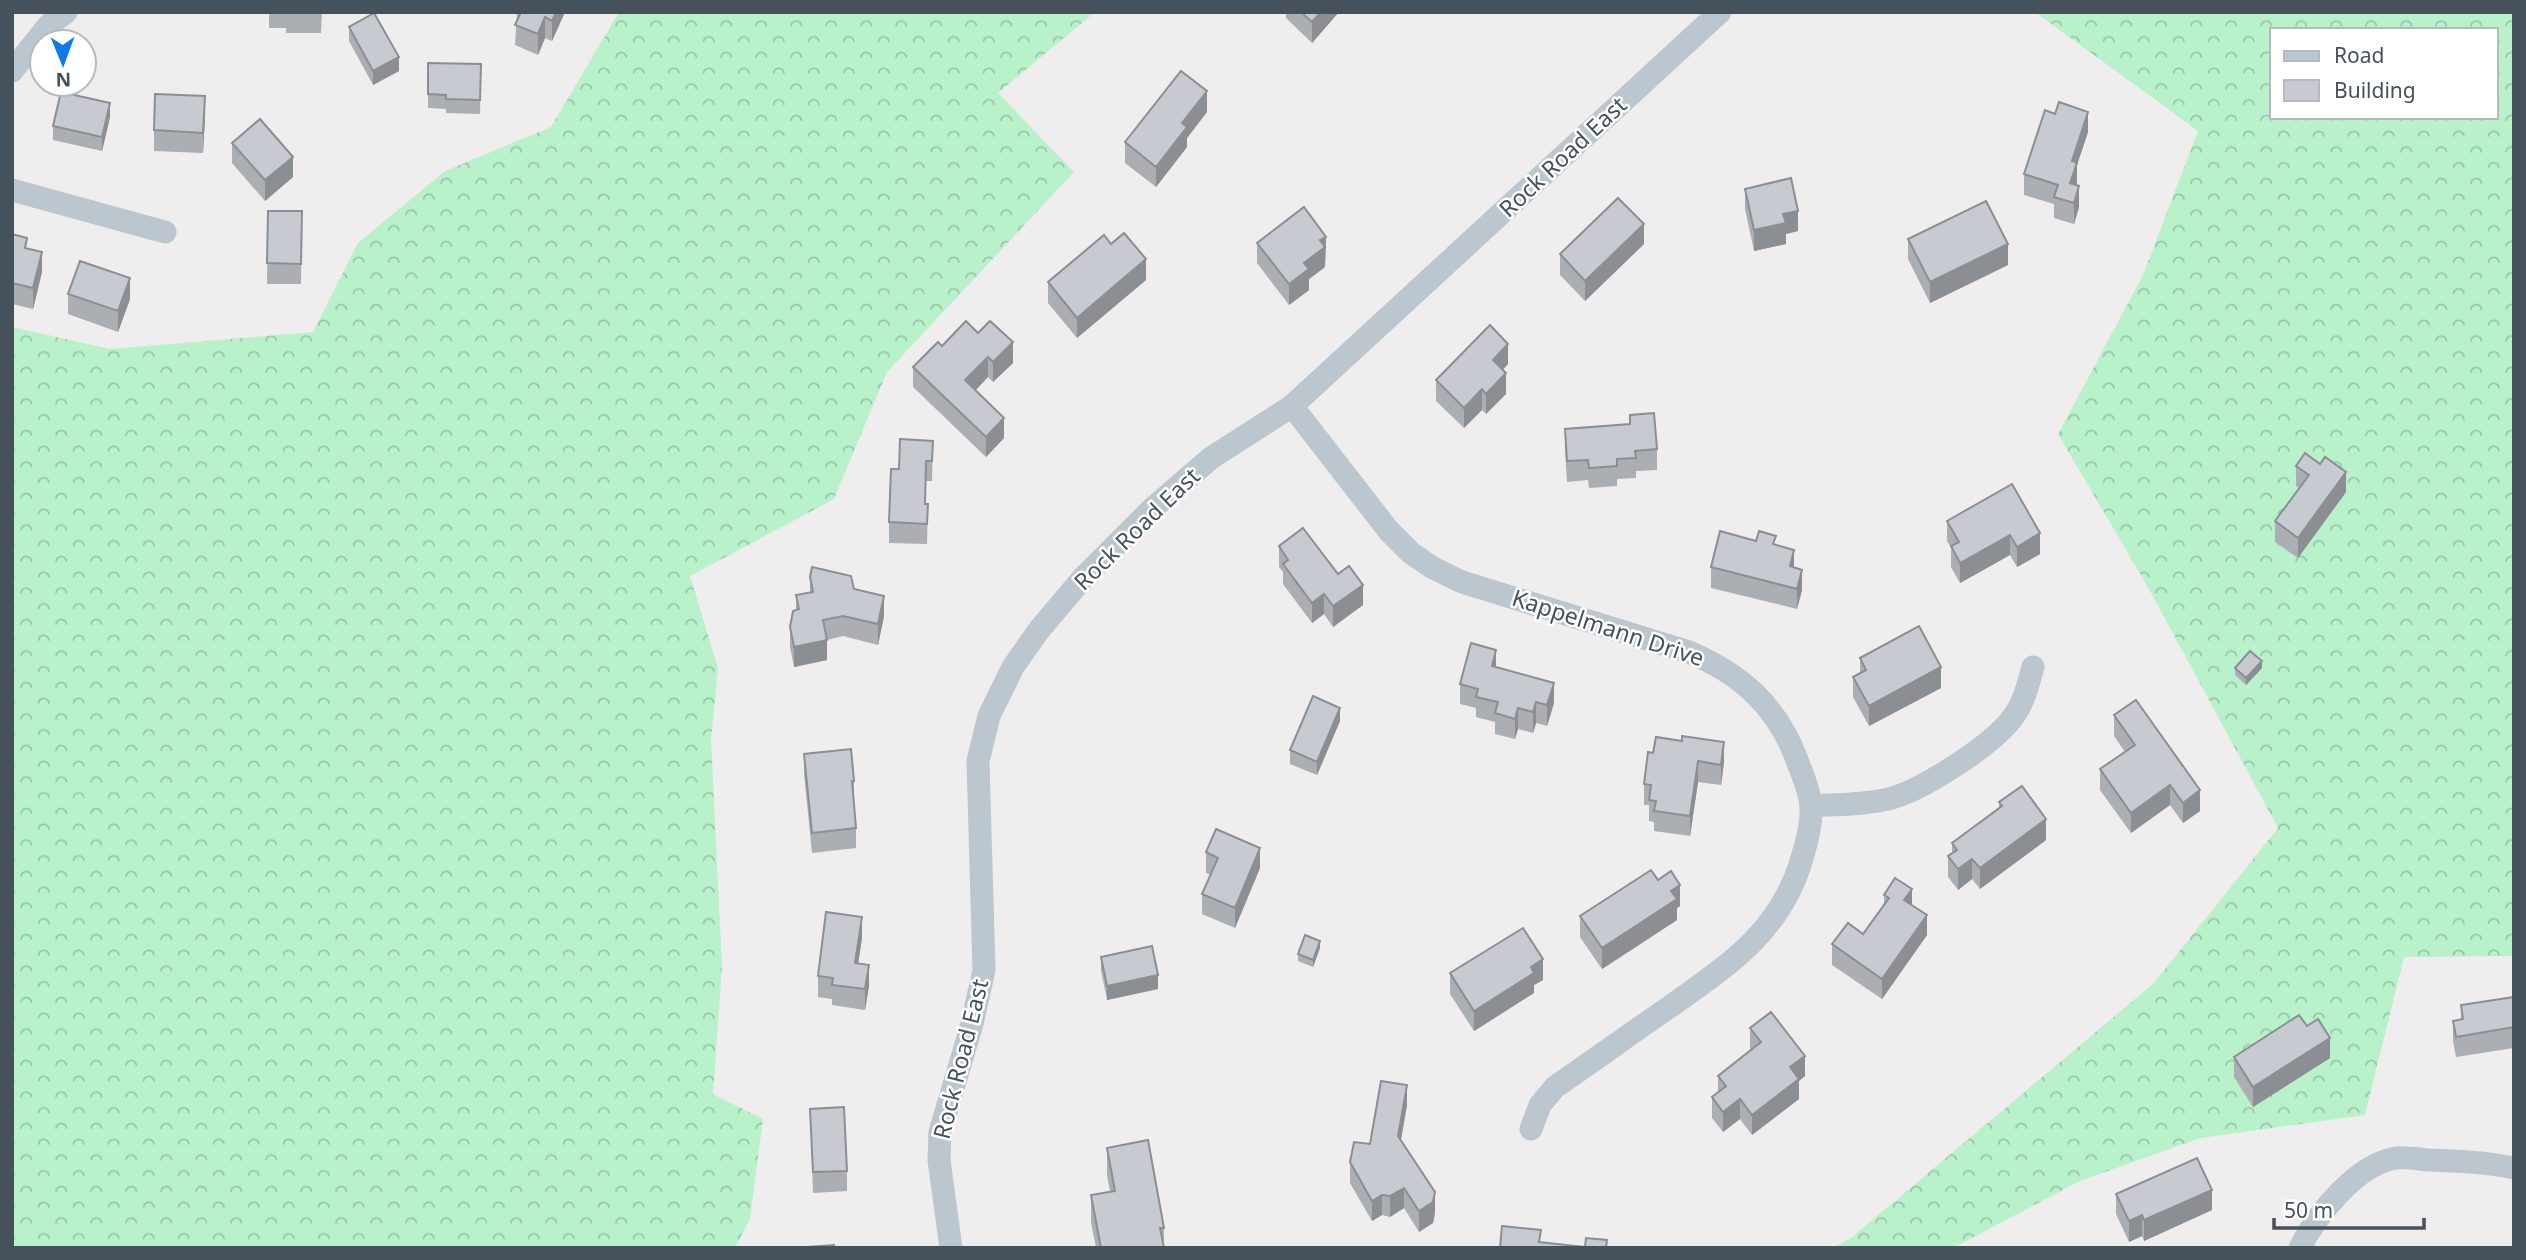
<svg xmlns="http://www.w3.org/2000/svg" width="2526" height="1260" font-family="'Noto Sans',sans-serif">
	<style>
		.forest { fill: url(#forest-crowns); fill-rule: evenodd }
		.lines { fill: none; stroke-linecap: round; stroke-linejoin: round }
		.minor { stroke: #bbc6ce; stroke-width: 23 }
		.wall { fill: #abafb4 }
		.shaded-wall { fill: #8b8e92 }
		.building { fill: #c7cbd1; stroke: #8b8e92; stroke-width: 2 }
		.labels { text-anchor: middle; stroke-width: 5; stroke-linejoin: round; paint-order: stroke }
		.street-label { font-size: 23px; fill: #45525c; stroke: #fff }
	</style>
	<defs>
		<pattern id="forest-crowns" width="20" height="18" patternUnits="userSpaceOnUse" patternTransform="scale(1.75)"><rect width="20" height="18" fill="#b9f1cb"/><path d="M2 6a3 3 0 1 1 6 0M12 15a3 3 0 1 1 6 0" fill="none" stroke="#98c6a8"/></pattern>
	</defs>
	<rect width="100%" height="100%" fill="#f0edee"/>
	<!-- forest -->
	<g class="forest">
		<polygon points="619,12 1095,12 998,93 1074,172 887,372 834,499 690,576 718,668 711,740 722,966 713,1094 763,1119 750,1219 735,1248 12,1248 12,327 110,349 313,332 358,243 445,171 551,127"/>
		<path d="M2035,12H2514V956L2404,957L2365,1115L2200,1138L2080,1181L1953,1248H1833L1852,1237L2154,983L2278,828L2149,589L2058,434L2143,275L2198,131ZM2272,30H2496V117H2272Z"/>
	</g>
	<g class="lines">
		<!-- minor -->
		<g class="minor">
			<polyline points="12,71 49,25 66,12"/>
			<polyline points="12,190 165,232"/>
			<path d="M1292,406L1389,531L1411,553L1433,568L1462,582L1689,652C1741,674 1777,706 1797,760C1802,774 1810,791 1811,806C1812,823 1807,842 1802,858C1781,932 1727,966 1668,1008C1630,1034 1593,1061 1555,1087L1540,1105L1531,1129"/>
			<path d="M1811,806C1838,804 1866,805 1892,798C1924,789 1994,744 2013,717C2024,703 2028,684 2033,667"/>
			<polyline points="951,1248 939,1160 940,1132 972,1024 984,970 978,761 989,716 1013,667 1039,630 1083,578 1153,508 1211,458 1292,406 1720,12"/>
			<path d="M2300,1248C2316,1215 2357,1164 2396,1158C2406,1157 2418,1159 2428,1160C2457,1161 2485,1162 2514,1168"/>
		</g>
	</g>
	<!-- wall -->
	<g class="wall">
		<polygon points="269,12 322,12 321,33 286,33 286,28 269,28"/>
		<polygon points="517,12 565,12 552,41 545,38 538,55 515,45"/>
		<polygon points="1286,12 1339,12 1312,43 1286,18"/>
		<polygon points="349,27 399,71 373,85 349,41"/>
		<polygon points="428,63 481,64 480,114 446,113 446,109 428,108"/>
		<polygon points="1207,112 1187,138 1187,147 1156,187 1125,163 1125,142"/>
		<polygon points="205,116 203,153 154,151 154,130"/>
		<polygon points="110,117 102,151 53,140 53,126"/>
		<polygon points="2088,132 2077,165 2076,185 2079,207 2074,224 2054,218 2054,204 2024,195 2024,174"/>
		<polygon points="232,143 293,177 265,201 232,163"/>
		<polygon points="1745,189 1798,231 1786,234 1786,244 1754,251 1745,209"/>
		<polygon points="268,211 302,211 301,284 267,284"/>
		<polygon points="12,234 27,248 42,272 33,309 12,304"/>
		<polygon points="1326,237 1325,267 1309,279 1309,290 1289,305 1257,263 1257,243"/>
		<polygon points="1908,239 2008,265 1930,303 1908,259"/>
		<polygon points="1111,244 1146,280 1077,338 1048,303 1048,282"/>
		<polygon points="1644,244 1585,301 1560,275 1560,254"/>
		<polygon points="68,294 130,299 118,332 68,314"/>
		<polygon points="978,333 1013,363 993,382 988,377 976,390 1004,438 986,457 913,387 913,367 942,346"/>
		<polygon points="1508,364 1503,370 1506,394 1486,414 1482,410 1464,428 1436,401 1436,380"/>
		<polygon points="1630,415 1657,449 1657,470 1636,471 1636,478 1617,479 1617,486 1589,488 1588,480 1567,482 1565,449 1565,429 1630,424"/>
		<polygon points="933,441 932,481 926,481 925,504 928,504 927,544 889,543 889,522 899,469"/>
		<polygon points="2320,464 2346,492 2298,558 2275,542 2275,521 2299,488 2296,486 2296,466"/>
		<polygon points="2012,484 2040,554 2017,567 2010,555 1960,583 1951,567 1951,547 1947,541 1947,521"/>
		<polygon points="1756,541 1776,545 1794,568 1802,590 1797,609 1711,588 1711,567"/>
		<polygon points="1279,546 1338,574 1363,605 1333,627 1324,614 1312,623 1283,584 1283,572 1279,567"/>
		<polygon points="810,577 854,589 884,616 878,645 843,636 827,640 827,660 794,667 790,647 790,627 796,610 796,595 810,592"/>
		<polygon points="1860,658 1941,688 1869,726 1853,697 1853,677 1860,673"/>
		<polygon points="1496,667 1554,703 1547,726 1536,723 1533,733 1518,729 1515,739 1495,734 1495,722 1476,717 1476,708 1460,704 1460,684"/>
		<polygon points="2235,668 2262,668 2246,685 2235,675"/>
		<polygon points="2114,715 2200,811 2183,823 2170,805 2131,833 2100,790 2100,769 2125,752 2114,736"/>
		<polygon points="1340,721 1317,775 1290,764 1290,750"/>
		<polygon points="1648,752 1724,762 1721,785 1698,782 1690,836 1654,831 1654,822 1649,821 1649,805 1644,805 1644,784"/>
		<polygon points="804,754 854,781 854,802 856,828 856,848 812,853 804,774"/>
		<polygon points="1999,802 2046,840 1980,889 1972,879 1958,890 1948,877 1948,856 1952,854 1952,843 1999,808"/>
		<polygon points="1206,852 1260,868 1235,928 1202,914 1202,894 1211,875 1206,873"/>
		<polygon points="1658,880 1680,906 1677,908 1677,920 1602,969 1580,937 1580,916"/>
		<polygon points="1884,895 1912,905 1927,935 1882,999 1832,965 1832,944 1863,934 1884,905"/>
		<polygon points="862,938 858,964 869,986 865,1010 832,1005 832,999 818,997 818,976"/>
		<polygon points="1320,948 1313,967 1298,961 1298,954"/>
		<polygon points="1101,957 1158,989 1107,1000 1101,971"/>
		<polygon points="1450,973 1543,980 1534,985 1534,993 1474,1031 1450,994"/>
		<polygon points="2514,997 2514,1048 2456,1057 2453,1041 2453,1021 2461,1019 2461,1005"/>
		<polygon points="1750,1028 1805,1076 1799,1081 1799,1099 1752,1135 1740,1119 1723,1132 1712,1118 1712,1097 1718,1093 1718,1076 1751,1050 1750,1049"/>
		<polygon points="2234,1057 2330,1058 2253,1107 2234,1077"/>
		<polygon points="1407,1105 1401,1140 1435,1213 1433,1223 1419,1232 1404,1208 1390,1217 1382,1215 1372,1221 1350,1183 1350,1162 1370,1144"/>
		<polygon points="810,1109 847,1171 847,1191 813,1193"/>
		<polygon points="1107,1148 1164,1228 1164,1248 1096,1248 1091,1222 1091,1195 1110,1192 1107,1175"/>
		<polygon points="2116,1194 2212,1210 2144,1241 2142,1236 2129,1242 2116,1214"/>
	</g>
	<!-- shaded-wall -->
	<g class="shaded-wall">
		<polygon points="556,12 565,12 552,41 552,21"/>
		<polygon points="1321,12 1339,12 1312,43 1312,22"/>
		<polygon points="545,17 545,38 538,55 538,34"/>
		<polygon points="399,57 399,71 373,85 373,71"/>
		<polygon points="1207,91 1207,112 1187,138 1187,147 1156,187 1156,167 1182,123"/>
		<polygon points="205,96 205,116 203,153 203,133"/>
		<polygon points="110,103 110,117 102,151 102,137"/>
		<polygon points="2088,112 2088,132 2077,165 2077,183 2070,204 2072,161"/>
		<polygon points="293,157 293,177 265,201 265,180"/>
		<polygon points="2079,186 2079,207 2074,224 2074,203"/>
		<polygon points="1798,211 1798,231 1786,234 1786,244 1754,251 1754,230 1783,214"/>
		<polygon points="1644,224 1644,244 1585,301 1585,281"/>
		<polygon points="1326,237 1325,267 1309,279 1309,290 1289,305 1289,284 1320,240"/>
		<polygon points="2008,244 2008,265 1930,303 1930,282"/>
		<polygon points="42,252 42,272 33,309 33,288"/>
		<polygon points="1146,259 1146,280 1077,338 1077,318"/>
		<polygon points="130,278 130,299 118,332 118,311"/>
		<polygon points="1013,342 1013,363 993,382 993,362"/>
		<polygon points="1508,344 1508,364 1493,380 1493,360"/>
		<polygon points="988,357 988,377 965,401 965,380"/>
		<polygon points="1506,373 1506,394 1486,414 1486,394"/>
		<polygon points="1482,389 1482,410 1464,428 1464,408"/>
		<polygon points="1004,418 1004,438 986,457 986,437"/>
		<polygon points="2346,472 2346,492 2298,558 2298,538"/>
		<polygon points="2040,533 2040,554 2017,567 2017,547"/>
		<polygon points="2010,535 2010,555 1960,583 1960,563"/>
		<polygon points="1794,550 1794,571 1790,566"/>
		<polygon points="1802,570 1802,590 1797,609 1797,589"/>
		<polygon points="1363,585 1363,605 1333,627 1333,606"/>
		<polygon points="1324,594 1324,614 1312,623 1312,603"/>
		<polygon points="884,596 884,616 878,645 878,624"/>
		<polygon points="827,640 827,660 794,667 794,647"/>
		<polygon points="1496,650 1496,670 1492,666"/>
		<polygon points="2262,661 2262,668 2246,685 2246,678"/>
		<polygon points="1941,667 1941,688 1869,726 1869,706"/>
		<polygon points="1554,683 1554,703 1547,726 1547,705"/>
		<polygon points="1536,702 1536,723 1533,733 1533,712"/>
		<polygon points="1340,708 1340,721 1317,775 1317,762"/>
		<polygon points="1518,708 1518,729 1515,739 1515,719"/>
		<polygon points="1724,742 1724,762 1721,785 1721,765"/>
		<polygon points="1698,761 1698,782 1690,836 1690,816"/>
		<polygon points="2170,785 2170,805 2131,833 2131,813"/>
		<polygon points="2200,790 2200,811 2183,823 2183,803"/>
		<polygon points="2046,819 2046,840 1980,889 1980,868"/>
		<polygon points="1260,848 1260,868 1235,928 1235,908"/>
		<polygon points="1972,859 1972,879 1958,890 1958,869"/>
		<polygon points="1680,885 1680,906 1677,908 1677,920 1602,969 1602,948 1671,891"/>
		<polygon points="1912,889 1912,910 1904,900"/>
		<polygon points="1927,915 1927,935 1882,999 1882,979"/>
		<polygon points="862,917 862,938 855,984 855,963"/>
		<polygon points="1320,941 1320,948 1313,967 1313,960"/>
		<polygon points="1543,959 1543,980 1534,985 1534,993 1474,1031 1474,1011 1531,967"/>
		<polygon points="869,965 869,986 865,1010 865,989"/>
		<polygon points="1158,975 1158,989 1107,1000 1107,986"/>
		<polygon points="2330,1038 2330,1058 2253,1107 2253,1087"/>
		<polygon points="1805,1056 1805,1076 1799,1081 1799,1099 1752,1135 1752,1115 1790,1067"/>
		<polygon points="1407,1085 1407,1105 1398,1156 1398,1136"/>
		<polygon points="1740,1099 1740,1119 1723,1132 1723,1112"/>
		<polygon points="1404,1188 1404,1208 1390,1217 1390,1196"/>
		<polygon points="2212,1190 2212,1210 2144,1241 2144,1220"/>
		<polygon points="1435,1192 1435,1213 1433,1223 1419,1232 1419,1211"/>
		<polygon points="1382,1195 1382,1215 1372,1221 1372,1201"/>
		<polygon points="2142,1215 2142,1236 2129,1242 2129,1221"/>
	</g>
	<!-- building -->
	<g class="building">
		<polygon points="521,12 556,12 552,21 545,17 538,34 515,25"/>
		<polygon points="1301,12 1321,12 1312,22"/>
		<polygon points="374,13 399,57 373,71 349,27"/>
		<polygon points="428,63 481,64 480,100 446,99 446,95 428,94"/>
		<polygon points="1181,71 1207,91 1182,123 1187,127 1156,167 1125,142"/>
		<polygon points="61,92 110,103 102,137 53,126"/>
		<polygon points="155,94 205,96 203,133 154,130"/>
		<polygon points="2059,102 2088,112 2072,161 2077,163 2070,183 2079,186 2074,203 2054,197 2058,185 2024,174 2045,110 2055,114"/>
		<polygon points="260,119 293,157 265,180 232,143"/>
		<polygon points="1791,178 1798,211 1783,214 1786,223 1754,230 1745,189"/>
		<polygon points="1618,198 1644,224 1585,281 1560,254"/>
		<polygon points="1986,201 2008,244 1930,282 1908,239"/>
		<polygon points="1304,207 1326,237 1320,240 1325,247 1304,263 1309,269 1289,284 1257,243"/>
		<polygon points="268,211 302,211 301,264 267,263"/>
		<polygon points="1124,233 1146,259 1077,318 1048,282 1104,235 1111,244"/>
		<polygon points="12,234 27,238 25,248 42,252 33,288 12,283"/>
		<polygon points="80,261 130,278 118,311 68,294"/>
		<polygon points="966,321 978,333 990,321 1013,342 993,362 988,357 965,380 1004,418 986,437 913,367 938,342 942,346"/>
		<polygon points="1490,325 1508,344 1493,360 1506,373 1486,394 1482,389 1464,408 1436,380"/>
		<polygon points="1654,413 1657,449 1635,451 1636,458 1617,459 1617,466 1589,468 1588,460 1567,461 1565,429 1630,424 1630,415"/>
		<polygon points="900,439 933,441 932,461 926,461 925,504 928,504 927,524 889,522 891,469 899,469"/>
		<polygon points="2305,453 2320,464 2325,457 2346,472 2298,538 2275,521 2309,475 2296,466"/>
		<polygon points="2012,484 2040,533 2017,547 2010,535 1960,563 1951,546 1959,542 1947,521"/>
		<polygon points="1303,528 1338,574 1349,566 1363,585 1333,606 1324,594 1312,603 1283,564 1288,560 1279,546"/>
		<polygon points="1720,531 1756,541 1759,531 1776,536 1773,544 1794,550 1790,566 1802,570 1797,589 1711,567"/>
		<polygon points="812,567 851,576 854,589 884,596 878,624 843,616 823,620 827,640 794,647 790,627 793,611 799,609 796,595 813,592 810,577"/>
		<polygon points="1919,626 1941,667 1869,706 1853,677 1866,670 1860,658"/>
		<polygon points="1471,643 1496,650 1492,666 1554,683 1547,705 1536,702 1533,712 1518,708 1515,719 1495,713 1498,702 1476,697 1478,689 1460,684"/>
		<polygon points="2250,651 2262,661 2246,678 2235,668"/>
		<polygon points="1313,696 1340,708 1317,762 1290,750"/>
		<polygon points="2136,700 2200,790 2183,803 2170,785 2131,813 2100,769 2135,745 2114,715"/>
		<polygon points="1682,736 1724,742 1721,765 1698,761 1690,816 1654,811 1656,801 1649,800 1651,785 1644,784 1648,752 1653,753 1656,737 1682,741"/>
		<polygon points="851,749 854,781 852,781 856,828 812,833 804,754"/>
		<polygon points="2022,786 2046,819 1980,868 1972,859 1958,869 1948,856 1957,850 1952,843 2002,806 1999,802"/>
		<polygon points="1216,829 1260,848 1235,908 1202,894 1218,858 1206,852"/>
		<polygon points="1651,870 1658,880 1671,871 1680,885 1671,891 1677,899 1602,948 1580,916"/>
		<polygon points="1895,878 1912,889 1904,900 1927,915 1882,979 1832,944 1848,923 1863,934 1889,898 1884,895"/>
		<polygon points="826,912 862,917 855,963 869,965 865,989 832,985 833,978 818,976"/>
		<polygon points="1523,928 1543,959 1531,967 1534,973 1474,1011 1450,973"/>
		<polygon points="1305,935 1320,941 1313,960 1298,954"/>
		<polygon points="1152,946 1158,975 1107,986 1101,957"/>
		<polygon points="2514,997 2514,1027 2456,1037 2453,1021 2463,1019 2461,1005"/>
		<polygon points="1771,1012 1805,1056 1790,1067 1799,1079 1752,1115 1740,1099 1723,1112 1712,1097 1726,1086 1718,1076 1761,1042 1750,1028"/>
		<polygon points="2299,1015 2307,1026 2318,1019 2330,1038 2253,1087 2234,1057"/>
		<polygon points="1381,1081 1407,1085 1398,1136 1435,1192 1433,1202 1419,1211 1404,1188 1390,1196 1382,1195 1372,1201 1350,1162 1354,1142 1370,1144"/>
		<polygon points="844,1107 847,1171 813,1172 810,1109"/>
		<polygon points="1148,1140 1164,1228 1160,1228 1164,1248 1101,1248 1091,1195 1115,1191 1107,1148"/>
		<polygon points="2197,1158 2212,1190 2144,1220 2142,1215 2129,1221 2116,1194"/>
		<polygon points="1502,1226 1541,1230 1539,1242 1585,1247 1586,1238 1607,1240 1606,1248 1500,1248"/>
		<polygon points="834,1245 834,1248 807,1248 807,1247"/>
	</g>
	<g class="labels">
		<!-- street labels -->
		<g class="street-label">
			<text transform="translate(1563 157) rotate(-43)" y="8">Rock Road East</text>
			<text transform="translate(1137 529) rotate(-44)" y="8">Rock Road East</text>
			<text transform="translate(1608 628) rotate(18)" y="8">Kappelmann Drive</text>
			<text transform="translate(961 1059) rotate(-76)" y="8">Rock Road East</text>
		</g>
	</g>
	<!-- border -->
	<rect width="2526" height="1260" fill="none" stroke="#45525c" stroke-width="28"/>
	<!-- legend -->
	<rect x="2270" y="28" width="228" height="91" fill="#ffffff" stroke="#b5babe" stroke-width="2"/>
	<rect x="2284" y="51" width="35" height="10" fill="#bbc6ce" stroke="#b5babe" stroke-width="2"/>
	<text x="2334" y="63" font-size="21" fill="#45525c">Road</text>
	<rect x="2284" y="80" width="35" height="21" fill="#c7cbd1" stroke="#b5babe" stroke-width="2"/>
	<text x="2334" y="98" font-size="21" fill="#45525c">Building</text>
	<!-- north arrow -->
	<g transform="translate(63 63) rotate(179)"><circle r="33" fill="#ffffff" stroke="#b5babe" stroke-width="2"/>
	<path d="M0-5L12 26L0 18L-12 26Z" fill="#107be8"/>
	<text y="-10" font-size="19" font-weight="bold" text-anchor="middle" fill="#45525c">N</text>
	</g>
	<!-- scale -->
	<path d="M2274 1218v10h150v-10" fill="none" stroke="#45525c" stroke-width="3.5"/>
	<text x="2284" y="1218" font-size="21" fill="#45525c" stroke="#ffffff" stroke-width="5" paint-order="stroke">50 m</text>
</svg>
